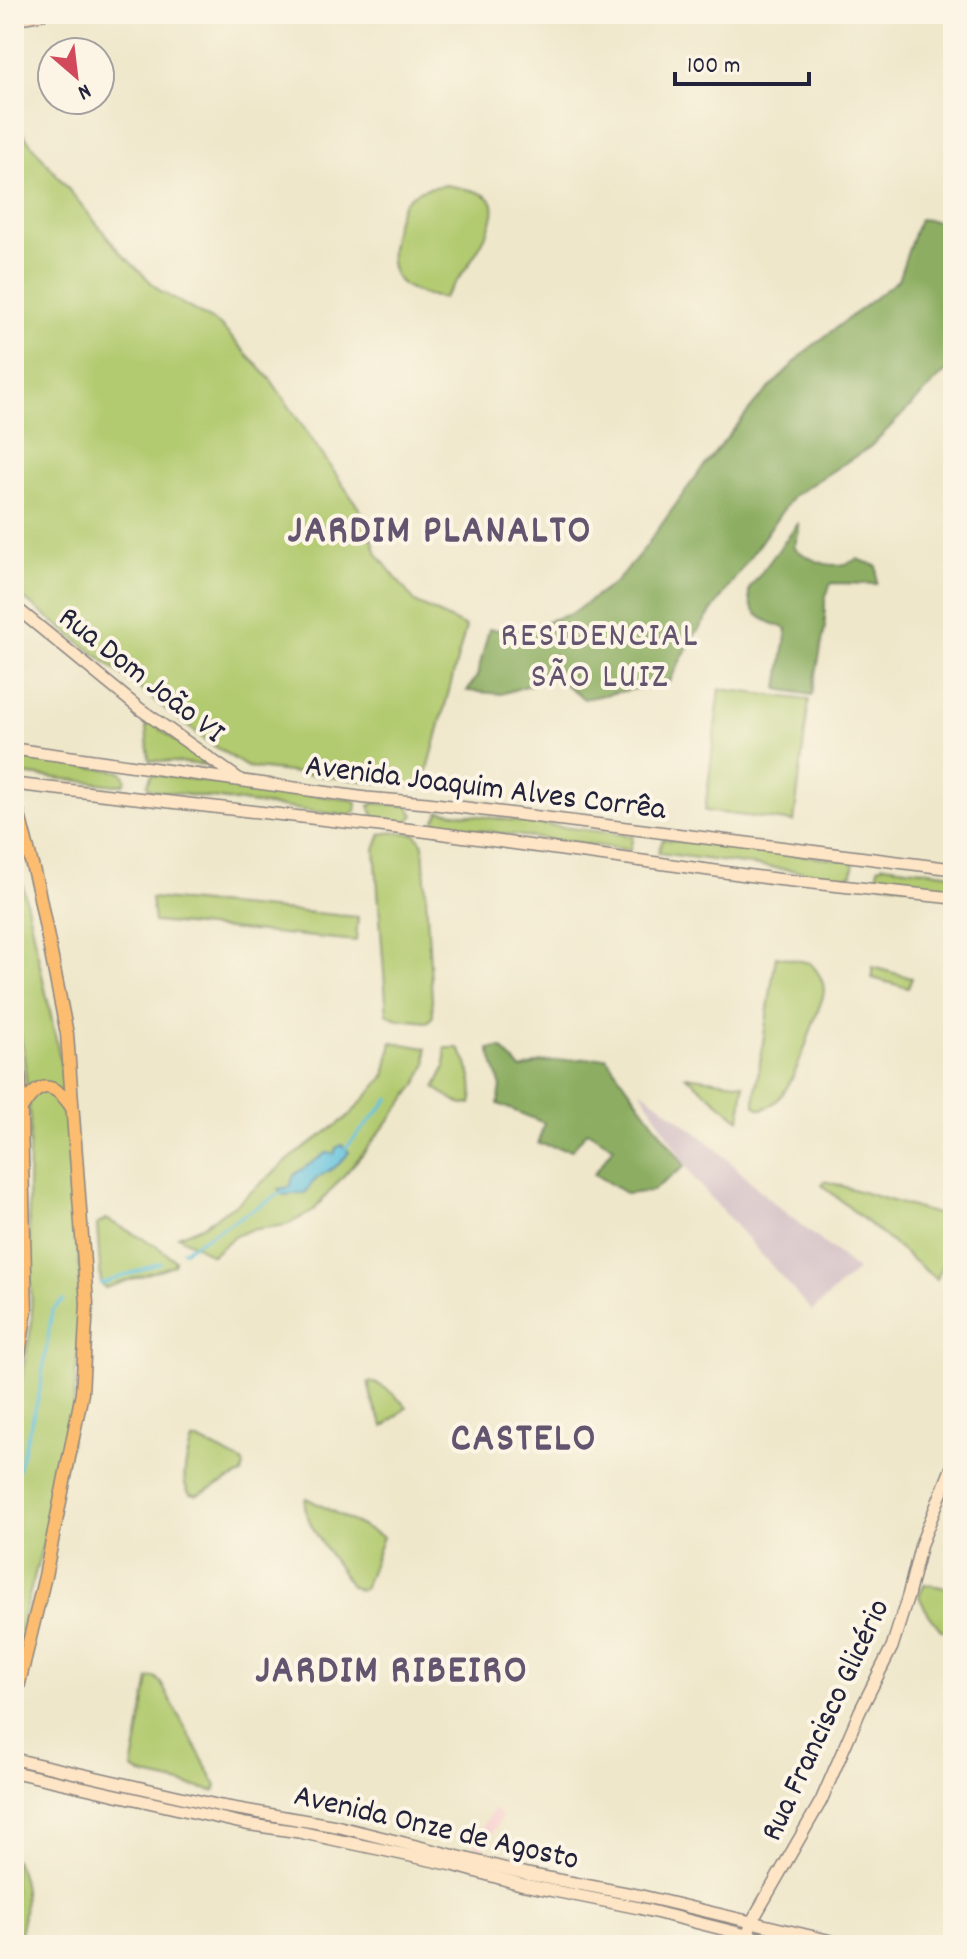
<svg xmlns="http://www.w3.org/2000/svg" width="967" height="1959" font-family="Dekko,sans-serif">
	<style>
		.built { fill: #f7d0d0 }
		.industrial { fill: #d2bec5 }
		.green { fill: #b2ca6f; stroke: #6a7655; stroke-width: 2 }
		.forest { fill: #8dae62; stroke: #58684e; stroke-width: 2 }
		.water { fill: #60c1de; stroke: #41728c; stroke-width: 2 }
		.lines { fill: none; stroke-linecap: round; stroke-linejoin: round }
		.stream { stroke: #60c1de; stroke-width: 3 }
		.secondary-casing { stroke: #888482; stroke-width: 14 }
		.primary-casing { stroke: #888482; stroke-width: 15 }
		.secondary { stroke: #fee5c5; stroke-width: 11 }
		.primary { stroke: #fcbd6f; stroke-width: 12 }
		.labels { text-anchor: middle; stroke-width: 8; stroke-linejoin: round; paint-order: stroke }
		.street-label { font-size: 32px; fill: #22223b; stroke: #fcf5e5 }
		.quarter-label { font-size: 36px; letter-spacing: 2px; fill: #63556f; stroke: #fcf5e5 }
		.district-label { font-size: 40px; font-weight: bold; letter-spacing: 2px; fill: #63556f; stroke: #fcf5e5 }
	</style>
	<rect width="100%" height="100%" fill="#fcf5e5"/>
	<filter id="ink" filterUnits="userSpaceOnUse"><feTurbulence type="fractalNoise" baseFrequency=".0125" numOctaves="2"/><feDisplacementMap in="SourceGraphic" scale="16" xChannelSelector="R" yChannelSelector="G"/><feConvolveMatrix kernelMatrix="1 2 1 2 8 2 1 2 1" color-interpolation-filters="sRGB"/></filter>
	<filter id="wash" filterUnits="userSpaceOnUse"><feTurbulence type="fractalNoise" baseFrequency=".006" numOctaves="4" result="noise"/><feDisplacementMap in="SourceGraphic" scale="32" xChannelSelector="R" yChannelSelector="G"/><feGaussianBlur stdDeviation="1.8" result="paint"/><feColorMatrix in="noise" values="0 0 0 0 0 0 0 0 0 0 0 0 0 0 0 0 0 1.4 0 .05"/><feComposite in="paint" operator="in"/></filter>
	<g filter="url(#wash)">
		<rect width="100%" height="100%" fill="#efe7ca"/>
		<!-- built -->
		<polygon class="built" points="493,1809 499,1813 501,1818 482,1850 476,1850 474,1843"/>
		<!-- industrial -->
		<polygon class="industrial" points="640,1089 710,1143 770,1200 857,1270 812,1311 695,1180"/>
		<!-- green -->
		<g class="green">
			<polygon points="14,123 120,252 160,291 220,325 271,380 365,517 377,554 415,602 466,627 423,788 247,767 208,742 14,591"/>
			<path d="M447,185C459,188 481,190 490,199C507,217 456,284 443,298C394,291 383,273 395,227C397,218 400,205 407,199C419,188 432,187 447,185Z"/>
			<polygon points="720,689 809,700 794,822 705,811"/>
			<polygon points="151,722 207,765 149,760 146,728"/>
			<polygon points="21,757 117,771 122,772 126,779 124,784 116,785 21,774 14,764"/>
			<polygon points="152,774 352,800 357,802 356,811 349,816 151,790 147,785"/>
			<polygon points="375,803 408,806 414,815 408,822 375,818 369,806"/>
			<polygon points="440,811 633,836 630,850 439,825 435,820"/>
			<polygon points="394,832 416,834 423,844 433,1016 428,1022 397,1019 387,1014 375,849 381,834"/>
			<polygon points="663,839 854,861 852,874 844,877 658,853"/>
			<polygon points="14,845 62,1067 71,1121 82,1304 70,1443 20,1630 20,1643 14,1642 14,1422 32,1322 28,1187 30,1121 23,1050 14,1001"/>
			<polygon points="884,865 953,874 953,891 881,882 878,876 878,867"/>
			<polygon points="151,898 358,917 356,941 154,922"/>
			<path d="M776,956L810,963C817,970 824,980 824,991C823,1000 817,1012 814,1021C806,1044 788,1108 760,1109L755,1105V1095Z"/>
			<polygon points="872,967 912,978 908,988 872,978"/>
			<polygon points="392,1042 426,1048 427,1063 417,1084 366,1150 312,1212 286,1225 250,1230 235,1236 212,1255 178,1236 202,1226 239,1202 292,1157 349,1116 385,1076"/>
			<path d="M445,1048H459C469,1065 476,1084 471,1104L462,1105L435,1088L445,1068Z"/>
			<polygon points="686,1076 744,1084 740,1120"/>
			<polygon points="825,1181 953,1219 953,1233 937,1280 822,1185"/>
			<polygon points="106,1219 155,1245 175,1260 174,1265 105,1288 101,1284 97,1225"/>
			<path d="M368,1382C384,1383 395,1396 407,1407L384,1427L374,1407Z"/>
			<path d="M198,1440L242,1462L244,1466L242,1474L197,1495L190,1494C179,1481 187,1461 190,1446L192,1441Z"/>
			<path d="M306,1498L383,1537L364,1589L359,1590L351,1586C340,1568 297,1516 306,1498Z"/>
			<path d="M924,1584L953,1589V1624L945,1630H941C932,1619 924,1609 919,1596Z"/>
			<polygon points="155,1677 161,1683 213,1779 217,1786 214,1791 146,1776 132,1769 149,1678"/>
			<path d="M14,1858C29,1887 27,1915 16,1945H14Z"/>
		</g>
		<!-- forest -->
		<g class="forest">
			<polygon points="919,219 953,223 953,368 943,374 870,447 793,496 692,639 669,682 584,699 555,677 501,694 467,691 477,676 489,629 513,631 571,614 617,581 644,549 699,472 756,402 806,351 898,280"/>
			<path d="M798,524L799,531L794,548C813,562 835,572 857,559L877,566V584L831,583L825,599V627L812,695L778,689L787,629C766,621 747,616 749,589Z"/>
			<polygon points="501,1048 521,1069 541,1062 606,1057 685,1166 652,1191 627,1194 594,1174 614,1147 587,1131 572,1150 538,1144 544,1123 498,1104 501,1087 489,1049"/>
		</g>
		<!-- water -->
		<path class="water" d="M342,1145L349,1152C335,1175 320,1168 305,1193L283,1195L278,1189L290,1187L294,1175L326,1153L334,1154L336,1148Z"/>
		<g class="lines">
			<!-- stream -->
			<g class="stream">
				<polyline points="345,1149 390,1098"/>
				<polyline points="183,1251 283,1192"/>
				<polyline points="101,1284 160,1263"/>
				<polyline points="14,1484 39,1395 52,1311 63,1300"/>
			</g>
		</g>
	</g>
	<g filter="url(#ink)">
		<g class="lines">
			<defs>
				<g id="secondary">
					<polyline points="14,19 42,14"/>
					<polyline points="14,606 140,709 239,779"/>
					<polyline points="14,749 366,798 427,803 953,869"/>
					<polyline points="14,784 423,831 775,879 953,898"/>
					<polyline points="14,1759 221,1806 336,1826 527,1874 642,1896 848,1945"/>
					<polyline points="14,1772 246,1824 299,1832 453,1865 524,1885 639,1908 786,1945"/>
					<polyline points="742,1945 748,1936 751,1923 821,1801 860,1711 892,1647 908,1596 921,1544 953,1464"/>
				</g>
				<g id="primary">
					<polyline points="14,796 38,888 67,1034 87,1304 82,1393 45,1576 14,1704"/>
					<polyline points="14,1032 20,1081 26,1310 14,1387"/>
					<path d="M22,1108C39,1080 54,1081 72,1108"/>
				</g>
			</defs>
			<!-- secondary casing -->
			<use href="#secondary" class="secondary-casing"/>
			<!-- primary casing -->
			<use href="#primary" class="primary-casing"/>
			<!-- secondary -->
			<use href="#secondary" class="secondary"/>
			<!-- primary -->
			<use href="#primary" class="primary"/>
		</g>
	</g>
	<g class="labels">
		<!-- street labels -->
		<g class="street-label">
			<text transform="translate(143 673) rotate(38)" y="11">Rua Dom João VI</text>
			<text transform="translate(486 785) rotate(7)" y="11">Avenida Joaquim Alves Corrêa</text>
			<text transform="translate(823 1719) rotate(-65)" y="11">Rua Francisco Glicério</text>
			<text transform="translate(437 1825) rotate(13)" y="11">Avenida Onze de Agosto</text>
		</g>
		<!-- quarter labels -->
		<g class="quarter-label">
			<text x="600" y="645">RESIDENCIAL<tspan x="600" dy="41">SÃO LUIZ</tspan></text>
		</g>
		<!-- district labels -->
		<g class="district-label">
			<text x="440" y="541">JARDIM PLANALTO</text>
			<text x="524" y="1449">CASTELO</text>
			<text x="392" y="1681">JARDIM RIBEIRO</text>
		</g>
	</g>
	<!-- margin -->
	<rect width="967" height="1959" fill="none" stroke="#fcf5e5" stroke-width="48"/>
	<!-- north arrow -->
	<g transform="translate(76 76) rotate(152)"><circle r="38" fill="#fcf5e5" stroke="#a5a1a1" stroke-width="2"/>
	<path d="M0-6L14 30L0 20L-14 30Z" fill="#d1495b"/>
	<text y="-12" font-size="22" font-weight="bold" text-anchor="middle" fill="#22223b">N</text>
	</g>
	<!-- scale -->
	<path d="M675 72v12h134v-12" fill="none" stroke="#22223b" stroke-width="4"/>
	<text x="687" y="72" font-size="24" fill="#22223b" stroke="#fcf5e5" stroke-width="6" paint-order="stroke">100 m</text>
</svg>
